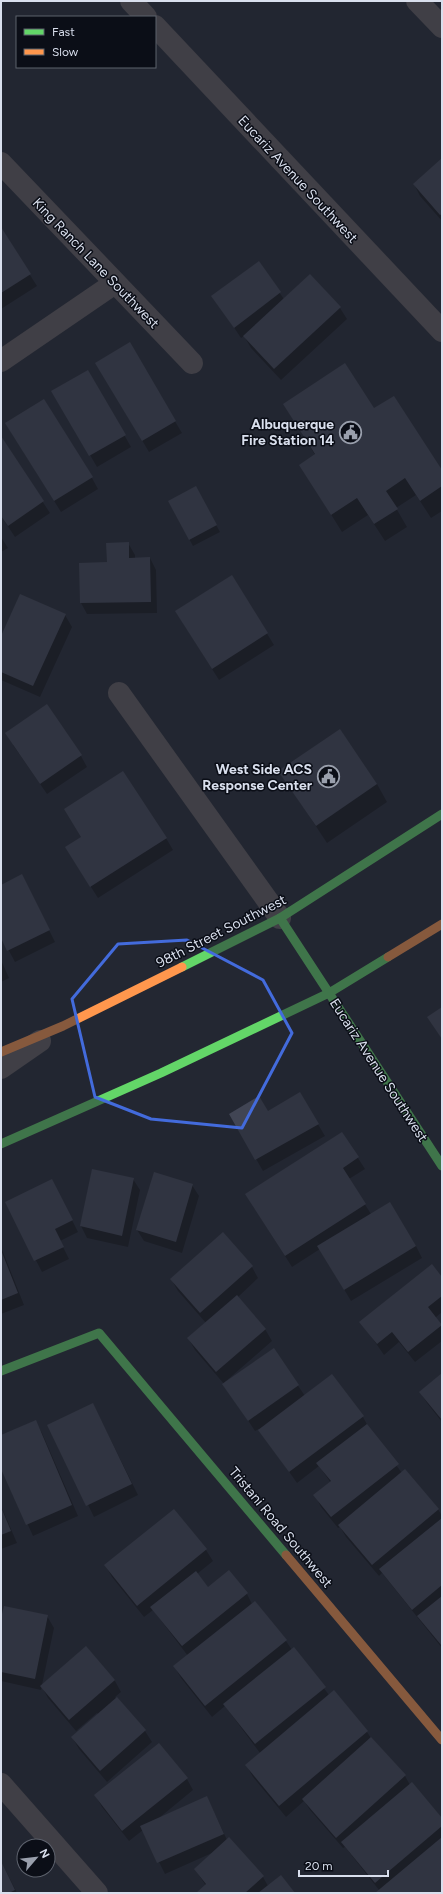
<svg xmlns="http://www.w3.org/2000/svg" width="443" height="1894" font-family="Figtree,sans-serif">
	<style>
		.shadow { fill: #0007 }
		.building { fill: #414554 }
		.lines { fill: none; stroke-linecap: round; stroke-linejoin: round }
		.street { stroke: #645d5f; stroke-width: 22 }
		.fast { stroke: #63d668; stroke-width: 9 }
		.slow { stroke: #ff974d; stroke-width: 9 }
		.marked { fill: none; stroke: #436bdc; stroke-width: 3; stroke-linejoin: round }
		.labels { text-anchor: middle; stroke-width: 3; stroke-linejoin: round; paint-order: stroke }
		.street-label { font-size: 14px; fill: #d9dfed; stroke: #0b0e17 }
		.poi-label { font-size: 14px; font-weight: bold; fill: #d9dfed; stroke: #0b0e17; text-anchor: end }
	</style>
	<rect width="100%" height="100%" fill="#232732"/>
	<!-- shadow -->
	<g class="shadow">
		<polygon points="442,159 442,221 420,196 414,184"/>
		<polygon points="1,229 37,286 1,309"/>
		<polygon points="258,263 284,299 340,308 347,319 281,380 251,348 244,336 241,338 213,296"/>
		<polygon points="129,344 182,433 149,452 96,363"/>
		<polygon points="88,371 131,447 97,467 53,392"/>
		<polygon points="284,404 442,471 442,511 431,518 416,495 396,508 407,527 385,541 368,515 342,532 300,465 315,455"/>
		<polygon points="13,435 92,478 98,489 61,512"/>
		<polygon points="1,438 50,513 15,537 1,516"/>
		<polygon points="199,493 220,532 193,546 169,502"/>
		<polygon points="1,537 8,548 1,552"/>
		<polygon points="128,543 135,555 135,559 150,558 156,570 157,613 87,614 81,603 108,563"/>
		<polygon points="232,577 274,645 219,680 183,623"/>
		<polygon points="65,615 72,627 40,697 1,680 1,639"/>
		<polygon points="13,745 81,756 87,767 47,794"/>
		<polygon points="280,772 377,784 387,802 327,843"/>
		<polygon points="82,837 166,838 173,850 98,898 73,859"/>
		<polygon points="22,876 55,942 15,962 1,936 1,886"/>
		<polygon points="1,960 9,978 1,982"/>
		<polygon points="300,1094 325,1136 263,1171 230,1114 268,1112"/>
		<polygon points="342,1133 365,1169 349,1179 371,1214 416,1246 422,1258 351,1301 320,1249 292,1267 253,1206"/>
		<polygon points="133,1179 140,1190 128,1247 87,1238 81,1226"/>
		<polygon points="52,1180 78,1232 60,1241 69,1259 42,1272 6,1203"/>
		<polygon points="192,1185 199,1196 182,1253 144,1241 137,1230"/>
		<polygon points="1,1247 24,1305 1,1314"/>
		<polygon points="252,1267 258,1278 238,1297 265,1329 272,1341 225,1382 225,1383 274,1350 305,1396 363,1417 369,1428 402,1473 438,1509 442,1516 442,1648 382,1573 379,1576 346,1537 340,1527 338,1528 321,1507 315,1495 331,1483 319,1466 297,1483 259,1429 255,1431 224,1384 195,1350 188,1338 206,1323 178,1291 171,1279"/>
		<polygon points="442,1279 442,1312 435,1318 442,1327 442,1341 415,1362 399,1342 384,1355 361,1322"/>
		<polygon points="442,1374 442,1422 427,1403 420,1392"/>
		<polygon points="93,1404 138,1495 94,1517 49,1425"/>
		<polygon points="35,1421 42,1433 78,1516 33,1536 1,1466 1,1436"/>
		<polygon points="1,1506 17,1543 1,1549"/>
		<polygon points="174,1510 206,1550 213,1561 197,1574 208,1588 247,1594 252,1604 255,1602 286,1641 292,1650 294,1648 329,1695 367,1732 371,1738 405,1776 410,1785 442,1820 442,1893 376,1893 379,1890 345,1847 343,1848 310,1810 304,1801 286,1817 253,1777 246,1765 260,1753 225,1706 212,1717 181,1678 174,1666 188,1656 153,1610 144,1617 112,1577 105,1565"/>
		<polygon points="47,1616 54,1628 42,1685 86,1647 115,1681 121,1692 115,1697 145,1731 152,1742 107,1782 79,1749 72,1737 98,1714 97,1713 76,1731 48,1698 42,1687 41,1690 1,1681 1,1623"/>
		<polygon points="187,1779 193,1790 159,1818 207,1797 227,1840 263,1877 268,1886 293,1893 197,1893 206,1886 195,1869 212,1853 165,1874 143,1830 129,1841 102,1807 95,1795"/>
		<polygon points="1,1861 17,1893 1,1893"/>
	</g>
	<!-- building -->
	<g class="building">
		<polygon points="442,158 442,214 440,215 413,184"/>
		<polygon points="1,227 31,274 1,293"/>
		<polygon points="259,261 281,292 234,328 211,296"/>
		<polygon points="310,274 341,307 274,369 243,336"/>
		<polygon points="130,342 176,421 142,441 95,363"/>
		<polygon points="345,363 374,408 394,396 442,470 442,486 420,501 405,478 386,491 398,509 374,524 357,498 331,515 299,465 315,454 283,404"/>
		<polygon points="88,370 126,435 89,456 51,391"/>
		<polygon points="44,399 93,477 54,501 5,423"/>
		<polygon points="1,436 44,501 8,526 1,516"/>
		<polygon points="196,486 217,525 189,540 168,501"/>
		<polygon points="129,542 129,558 150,557 151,602 80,603 79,563 107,562 106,543"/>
		<polygon points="232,575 268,633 212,669 175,611"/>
		<polygon points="20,594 66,614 33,686 1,672 1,636"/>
		<polygon points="47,704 82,755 40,784 5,733"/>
		<polygon points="340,729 377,784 316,826 278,771"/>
		<polygon points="123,771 167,838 90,887 65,847 81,837 64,809"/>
		<polygon points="22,874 50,930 7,951 1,938 1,885"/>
		<polygon points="442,1007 442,1039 427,1017"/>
		<polygon points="300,1092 319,1124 255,1160 229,1114 259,1096 268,1111"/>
		<polygon points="342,1132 359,1157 343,1168 366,1204 285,1256 245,1194"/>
		<polygon points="92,1169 134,1178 122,1236 80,1226"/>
		<polygon points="154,1172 193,1184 176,1242 136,1230"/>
		<polygon points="52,1179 73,1220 55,1229 64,1247 34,1261 5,1202"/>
		<polygon points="390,1202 416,1246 344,1290 317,1246"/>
		<polygon points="223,1232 253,1266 200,1313 170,1279"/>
		<polygon points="1,1250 18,1293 1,1300"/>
		<polygon points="432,1264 442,1277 442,1296 428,1307 442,1325 408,1352 392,1332 377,1344 359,1322"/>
		<polygon points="237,1295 266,1329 216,1372 187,1338"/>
		<polygon points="274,1348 299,1385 248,1421 222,1384"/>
		<polygon points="442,1373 442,1420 419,1392"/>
		<polygon points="332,1374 364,1416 289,1472 258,1430"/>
		<polygon points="93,1403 132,1484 86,1506 47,1425"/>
		<polygon points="36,1420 72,1505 26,1525 1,1469 1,1435"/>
		<polygon points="367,1424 399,1464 331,1517 313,1495 331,1481 316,1463"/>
		<polygon points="405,1469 439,1509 372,1565 338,1525"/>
		<polygon points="1,1507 11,1531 1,1535"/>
		<polygon points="174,1509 207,1549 137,1606 104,1565"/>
		<polygon points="442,1518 442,1585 412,1610 379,1569"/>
		<polygon points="229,1570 248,1593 182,1646 150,1607 196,1571 208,1587"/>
		<polygon points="442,1596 442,1646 417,1616"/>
		<polygon points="255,1601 287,1640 205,1706 173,1666"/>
		<polygon points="4,1606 48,1615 35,1679 1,1672 1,1618"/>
		<polygon points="86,1646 115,1680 69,1720 40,1686"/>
		<polygon points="294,1647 326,1687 255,1744 223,1704"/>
		<polygon points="334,1690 368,1731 279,1806 245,1765"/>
		<polygon points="117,1697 146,1730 100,1771 71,1737"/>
		<polygon points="371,1737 406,1775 336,1838 302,1799"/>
		<polygon points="159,1743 188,1778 122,1831 94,1795"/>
		<polygon points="412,1782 442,1818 442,1826 375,1883 341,1842"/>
		<polygon points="207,1796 224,1834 157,1863 140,1826"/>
		<polygon points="229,1837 264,1876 245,1893 196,1893 206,1884 194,1869"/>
		<polygon points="442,1837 442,1893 375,1893"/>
		<polygon points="1,1861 15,1890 9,1893 1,1893"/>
		<polygon points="281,1875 295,1893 258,1893"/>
	</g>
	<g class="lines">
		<!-- street -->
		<g class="street">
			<polyline points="131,1 146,17"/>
			<polyline points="417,1 442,27"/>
			<polyline points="155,26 442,331"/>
			<polyline points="1,163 192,363"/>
			<polyline points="1,361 115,283"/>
			<polyline points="119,693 280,918"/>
			<polyline points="1,1068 40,1041"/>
			<polyline points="1,1784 97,1893"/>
		</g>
		<!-- fast -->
		<g class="fast">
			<polyline points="280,918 442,1166"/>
			<polyline points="182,967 280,918 442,814"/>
			<polyline points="1,1144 161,1073 329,993 388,957"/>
			<polyline points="1,1371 99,1333 286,1555"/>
		</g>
		<!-- slow -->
		<g class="slow">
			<polyline points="388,957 442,924"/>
			<polyline points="1,1052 63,1026 182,967"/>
			<polyline points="286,1555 442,1740"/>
		</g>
	</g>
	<!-- marked area -->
	<path d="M0 0H443V1894H0ZM187,940L263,980L292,1033L242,1128L151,1119L95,1097L72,999L118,944Z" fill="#232732" fill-opacity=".55" fill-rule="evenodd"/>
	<path class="marked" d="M187,940L263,980L292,1033L242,1128L151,1119L95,1097L72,999L118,944Z"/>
	<!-- icons -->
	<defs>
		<symbol id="civic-ring" viewBox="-11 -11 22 22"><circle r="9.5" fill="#0b0e17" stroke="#999fac" stroke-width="1.5"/><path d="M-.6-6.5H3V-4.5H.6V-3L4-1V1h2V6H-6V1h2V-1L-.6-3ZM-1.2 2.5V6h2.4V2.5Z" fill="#999fac"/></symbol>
	</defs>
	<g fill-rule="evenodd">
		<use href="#civic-ring" x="338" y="420" width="25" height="25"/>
		<use href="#civic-ring" x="316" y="764" width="25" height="25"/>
	</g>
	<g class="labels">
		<!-- street labels -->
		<g class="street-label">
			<text transform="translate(298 179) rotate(47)" y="5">Eucariz Avenue Southwest</text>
			<text transform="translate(96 263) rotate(46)" y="5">King Ranch Lane Southwest</text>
			<text transform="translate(221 931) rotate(-27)" y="5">98th Street Southwest</text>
			<text transform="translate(379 1070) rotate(57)" y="5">Eucariz Avenue Southwest</text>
			<text transform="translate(281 1527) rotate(50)" y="5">Tristani Road Southwest</text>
		</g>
		<!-- poi labels -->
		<g class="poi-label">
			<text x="334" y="429">Albuquerque<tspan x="334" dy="16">Fire Station 14</tspan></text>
			<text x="312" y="774">West Side ACS<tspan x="312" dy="16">Response Center</tspan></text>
		</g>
	</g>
	<!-- border -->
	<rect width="443" height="1894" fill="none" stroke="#d9dfed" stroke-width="4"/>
	<!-- legend -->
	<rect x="16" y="16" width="140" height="52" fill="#0b0e17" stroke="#5d626d"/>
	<rect x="24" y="29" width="20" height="6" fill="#63d668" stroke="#5d626d"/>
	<text x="52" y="36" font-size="12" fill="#d9dfed">Fast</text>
	<rect x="24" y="49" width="20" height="6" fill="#ff974d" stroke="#5d626d"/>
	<text x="52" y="56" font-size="12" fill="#d9dfed">Slow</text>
	<!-- north arrow -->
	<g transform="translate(36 1858) rotate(62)"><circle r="19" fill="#0b0e17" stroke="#5d626d"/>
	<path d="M0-3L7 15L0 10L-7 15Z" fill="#999fac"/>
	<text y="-6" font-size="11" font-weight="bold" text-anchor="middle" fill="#d9dfed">N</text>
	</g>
	<!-- scale -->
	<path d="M299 1870v6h89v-6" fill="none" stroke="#d9dfed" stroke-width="2"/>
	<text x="305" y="1870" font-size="12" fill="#d9dfed" stroke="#0b0e17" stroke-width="3" paint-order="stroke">20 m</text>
</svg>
